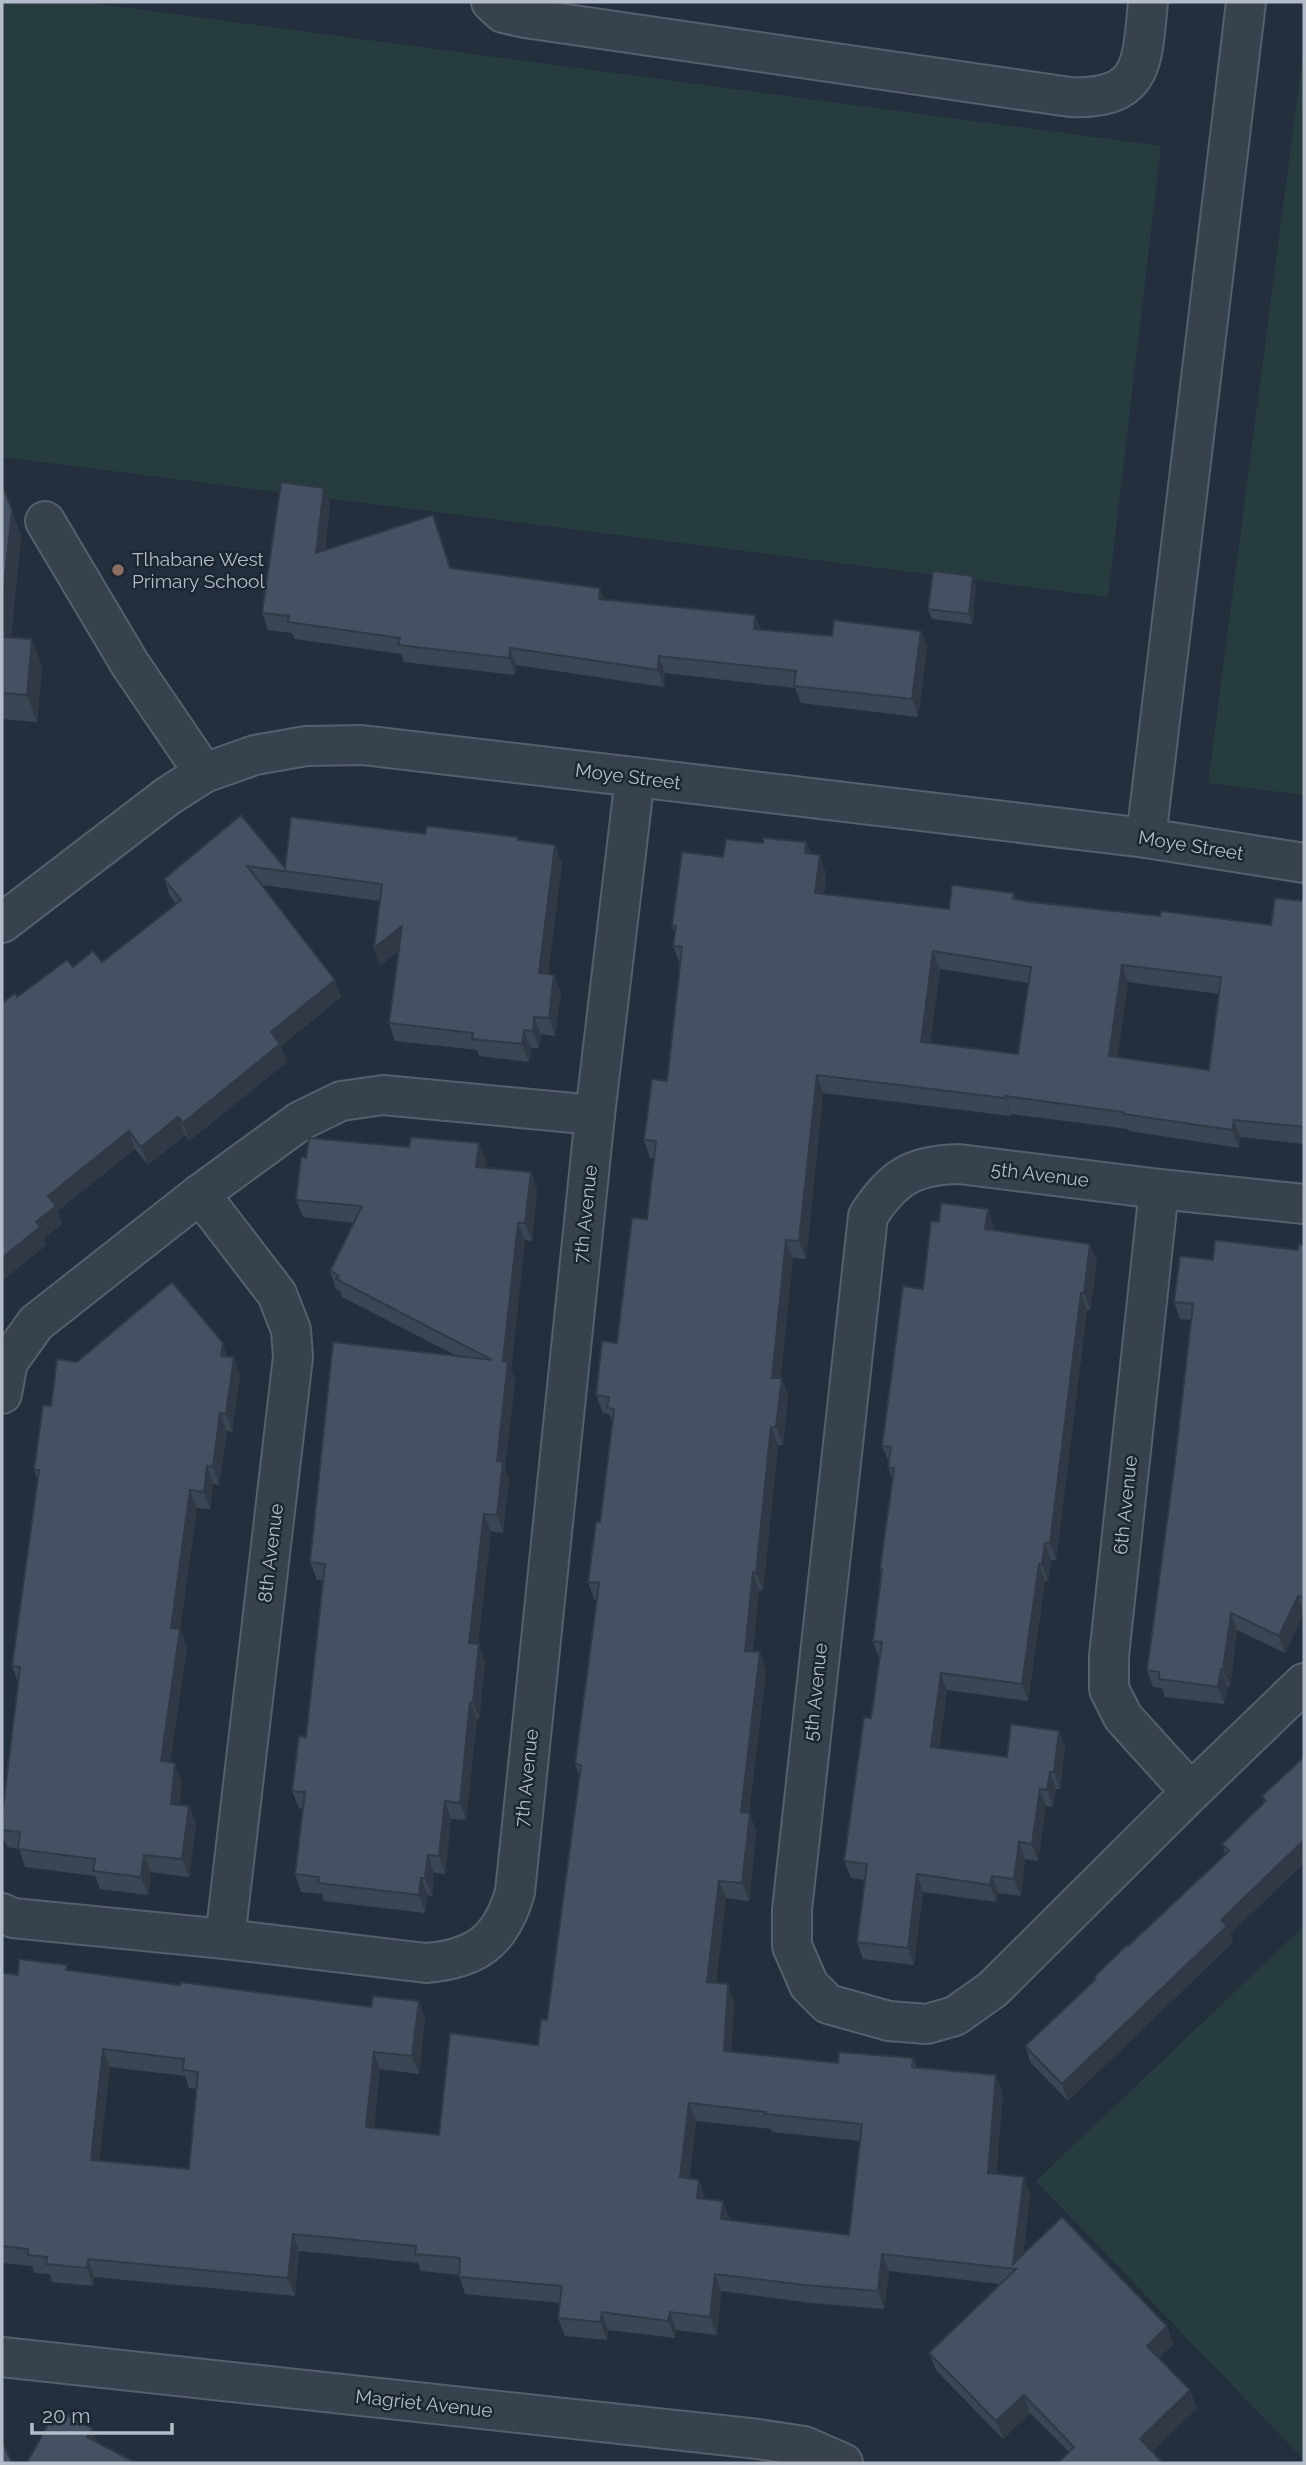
<svg xmlns="http://www.w3.org/2000/svg" width="1306" height="2465" font-family="Raleway,sans-serif">
	<style>
		.green { fill: #263c3f }
		.lines { fill: none; stroke-linecap: round; stroke-linejoin: round }
		.minor-casing { stroke: #565f6c; stroke-width: 42 }
		.minor { stroke: #38414e; stroke-width: 38 }
		.wall { fill: #3b4654; fill-rule: evenodd }
		.shaded-wall { fill: #303945 }
		.building { fill: #455162; stroke: #303945; stroke-width: 2; fill-rule: evenodd }
		.education-dot { fill: #8d6e63; stroke: #1d2633; stroke-width: 2.5 }
		.labels { text-anchor: middle; stroke-width: 5; stroke-linejoin: round; paint-order: stroke }
		.poi-label { font-size: 19px; fill: #b4bcc9; stroke: #1d2633; text-anchor: start }
		.street-label { font-size: 19px; fill: #b4bcc9; stroke: #1d2633 }
	</style>
	<rect width="100%" height="100%" fill="#242f3e"/>
	<!-- green -->
	<g class="green">
		<polygon points="2,2 84,2 1161,146 1108,597 2,457"/>
		<polygon points="1304,46 1304,795 1208,783"/>
		<polygon points="1304,1926 1304,2460 1036,2181"/>
	</g>
	<g class="lines">
		<defs>
			<g id="minor">
				<path d="M491,2L503,13L525,18L1070,97C1145,100 1142,62 1148,2"/>
				<polyline points="45,521 130,664 204,773"/>
				<polyline points="1146,838 1246,2"/>
				<polyline points="2,923 168,796 204,773 255,755 306,746 362,745 635,777 1146,838 1304,863"/>
				<polyline points="1159,1189 1109,1656 1109,1689 1123,1717 1191,1792"/>
				<polyline points="200,1194 277,1294 291,1330 293,1357 225,1939"/>
				<path d="M1304,1204L1159,1189L959,1164C913,1165 893,1177 868,1216L792,1910V1946L809,1985L828,2004L889,2021L927,2024L955,2016L993,1989L1191,1792L1304,1683"/>
				<polyline points="2,1394 8,1362 36,1323 200,1194 300,1121 341,1101 383,1095 595,1115"/>
				<path d="M2,1913L13,1918L225,1939L426,1963C476,1959 501,1941 515,1892L595,1115L635,777"/>
				<polyline points="2,2357 758,2439 804,2446 843,2463"/>
			</g>
		</defs>
		<!-- minor casing -->
		<use href="#minor" class="minor-casing"/>
		<!-- minor -->
		<use href="#minor" class="minor"/>
	</g>
	<!-- wall -->
	<g class="wall">
		<polygon points="2,484 21,536 11,637 42,666 37,722 2,719"/>
		<polygon points="324,488 330,505 325,550 439,532 451,568 604,599 755,615 761,630 832,636 921,631 927,648 918,717 801,703 795,688 665,673 664,687 516,665 515,675 404,662 401,654 295,639 292,633 268,630 262,613"/>
		<polygon points="976,586 972,624 932,619 928,609"/>
		<polygon points="241,815 285,868 425,834 519,840 562,863 548,974 561,992 555,1036 541,1034 539,1048 531,1048 529,1062 479,1056 477,1050 395,1041 389,1023 398,951 380,966 374,948 380,901 262,885 335,980 341,997 281,1046 287,1062 189,1141 185,1135 148,1165 135,1149 57,1211 62,1224 44,1238 46,1245 2,1281 17,997 73,967 102,962 176,904 170,896 164,879"/>
		<path d="M806,842L811,853L826,873L824,894L949,909L1014,893L1016,899L1160,916L1271,925L1304,901V1144L1240,1137L1239,1148L1129,1131L1128,1129L1011,1114V1116L823,1093L806,1259L793,1258L780,1378L788,1396L783,1445H778L763,1590H759L753,1651L766,1670L749,1813L756,1831L749,1901L726,1898L716,1983L734,2002L731,2052L838,2063L913,2058L917,2068L1003,2093L996,2174L1030,2195L1023,2255L1173,2344L1159,2358L1197,2408L1152,2452H1069L1030,2413L1003,2439L936,2370L929,2353L1000,2284L889,2271L884,2309L811,2303L721,2291L717,2335L676,2330L675,2338L608,2330L607,2340L565,2336L558,2318L560,2303L465,2294L459,2275L421,2271L418,2263L299,2251L295,2296L94,2277L93,2286L52,2282L50,2274L34,2273L32,2266L2,2263V1973L18,1975L69,1971L425,2019L419,2074L380,2069L374,2128L439,2135L538,2045L547,2020L579,1775L575,1764L597,1600L594,1599L588,1582L600,1522L613,1423L609,1414L603,1413L596,1395L617,1343L647,1219L654,1158H650L644,1140L667,1081L680,964L673,946L675,934L672,925L723,857L763,843ZM940,969L1029,983L1018,1054L930,1043ZM1128,982L1219,994L1209,1070L1117,1058ZM110,2067L185,2076L189,2088L197,2089L189,2169L99,2161ZM696,2121L771,2129L772,2132L860,2141L849,2235L730,2220V2219L705,2199L699,2180L689,2178Z"/>
		<polygon points="306,1158 486,1160 485,1167 531,1172 537,1190 532,1241 525,1240 511,1369 515,1380 505,1467 509,1480 503,1533 491,1531 478,1644 485,1662 479,1719 477,1719 466,1820 451,1819 445,1874 434,1873 432,1896 428,1895 425,1913 324,1901 322,1894 301,1892 295,1874 303,1809 299,1808 292,1791 306,1737 324,1580 317,1580 310,1562 457,1356 342,1297 340,1291 336,1289 330,1271 354,1223 303,1217 296,1200"/>
		<polygon points="994,1226 994,1230 1097,1261 1090,1310 1087,1310 1056,1560 1051,1560 1048,1581 1045,1581 1028,1701 947,1690 939,1749 1007,1757 1059,1731 1065,1748 1060,1789 1056,1789 1053,1807 1046,1806 1038,1861 1025,1859 1021,1896 998,1893 996,1902 923,1892 914,1965 863,1959 857,1942 865,1880 851,1878 844,1861 871,1718 879,1658 873,1641 882,1575 880,1569 892,1479 888,1467 889,1463 882,1446 923,1289"/>
		<polygon points="1304,1245 1304,1613 1285,1653 1237,1630 1230,1687 1228,1686 1224,1704 1165,1697 1162,1688 1153,1687 1147,1670 1174,1469 1191,1320 1180,1319 1174,1302 1213,1260 1298,1250"/>
		<polygon points="228,1357 240,1375 232,1432 227,1431 219,1485 213,1484 210,1509 197,1508 180,1629 187,1647 170,1762 182,1781 179,1805 189,1806 196,1824 189,1877 151,1872 148,1895 100,1889 95,1876 25,1867 19,1849 7,1847 2,1834 2,1816 18,1683 12,1666 38,1479 34,1470 51,1406 77,1362"/>
		<polygon points="1304,1757 1304,1863 1230,1934 1233,1942 1068,2101 1031,2063 1025,2046 1095,1980 1094,1977 1128,1946 1225,1854 1222,1844 1264,1803 1262,1796"/>
	</g>
	<!-- shaded-wall -->
	<g class="shaded-wall">
		<polygon points="324,488 330,505 323,570 316,553"/>
		<polygon points="12,510 21,536 8,663 2,645 2,605"/>
		<polygon points="973,576 976,586 972,624 969,614"/>
		<polygon points="600,588 607,605 599,599"/>
		<polygon points="755,615 761,632 754,629"/>
		<polygon points="921,631 927,648 918,717 912,699"/>
		<polygon points="32,639 42,666 37,722 27,695"/>
		<polygon points="510,648 516,665 515,675 509,658"/>
		<polygon points="659,656 665,673 664,687 658,670"/>
		<polygon points="806,842 813,860 805,853"/>
		<polygon points="555,845 562,863 546,990 539,973"/>
		<polygon points="820,855 826,873 822,911 815,893"/>
		<polygon points="402,926 408,943 380,966 374,948"/>
		<polygon points="933,951 940,969 927,1060 921,1042"/>
		<polygon points="1122,965 1128,982 1115,1074 1109,1056"/>
		<polygon points="554,975 561,992 555,1036 549,1018"/>
		<polygon points="335,980 341,997 281,1046 287,1062 189,1141 183,1123 271,1032"/>
		<polygon points="534,1017 541,1034 539,1048 533,1031"/>
		<polygon points="524,1030 531,1048 529,1062 522,1044"/>
		<polygon points="817,1075 823,1093 806,1259 799,1241"/>
		<polygon points="1005,1096 1011,1114 1011,1116 1005,1098"/>
		<polygon points="178,1117 185,1135 148,1165 141,1147"/>
		<polygon points="1234,1120 1240,1137 1239,1148 1232,1130"/>
		<polygon points="129,1131 135,1149 57,1211 62,1224 44,1238 46,1245 2,1281 2,1258 36,1222 48,1196"/>
		<polygon points="479,1143 486,1160 483,1184 476,1167"/>
		<polygon points="531,1172 537,1190 532,1241 525,1223"/>
		<polygon points="988,1209 994,1226 991,1246 985,1229"/>
		<polygon points="518,1223 525,1240 511,1369 515,1380 505,1467 509,1480 503,1533 497,1515 497,1461 503,1361"/>
		<polygon points="786,1240 793,1258 779,1395 772,1378"/>
		<polygon points="1090,1244 1097,1261 1090,1310 1084,1293"/>
		<polygon points="1081,1293 1087,1310 1056,1560 1050,1543"/>
		<polygon points="223,1343 229,1361 221,1356"/>
		<polygon points="234,1357 240,1375 232,1432 226,1414"/>
		<polygon points="782,1378 788,1396 783,1445 776,1427"/>
		<polygon points="220,1413 227,1431 219,1485 213,1467"/>
		<polygon points="771,1427 778,1445 763,1590 756,1573"/>
		<polygon points="207,1466 213,1484 210,1509 204,1492"/>
		<polygon points="190,1490 197,1508 178,1646 171,1628"/>
		<polygon points="484,1514 491,1531 476,1661 469,1643"/>
		<polygon points="1045,1543 1051,1560 1048,1581 1042,1564"/>
		<polygon points="1039,1564 1045,1581 1028,1701 1022,1684"/>
		<polygon points="753,1572 759,1590 752,1668 745,1651"/>
		<polygon points="1298,1596 1304,1613 1285,1653 1279,1636"/>
		<polygon points="1231,1613 1237,1630 1230,1687 1223,1670"/>
		<polygon points="180,1629 187,1647 168,1779 161,1761"/>
		<polygon points="479,1644 485,1662 479,1719 473,1702"/>
		<polygon points="760,1652 766,1670 747,1830 741,1812"/>
		<polygon points="1221,1669 1228,1686 1224,1704 1218,1687"/>
		<polygon points="941,1673 947,1690 937,1764 931,1747"/>
		<polygon points="470,1702 477,1719 466,1820 460,1803"/>
		<polygon points="1059,1731 1065,1748 1060,1789 1054,1772"/>
		<polygon points="175,1763 182,1781 177,1822 171,1804"/>
		<polygon points="1050,1772 1056,1789 1053,1807 1047,1790"/>
		<polygon points="1040,1789 1046,1806 1038,1861 1032,1844"/>
		<polygon points="445,1801 451,1819 445,1874 439,1856"/>
		<polygon points="189,1806 196,1824 189,1877 182,1859"/>
		<polygon points="750,1813 756,1831 749,1901 742,1883"/>
		<polygon points="1304,1840 1304,1863 1230,1934 1233,1942 1068,2101 1062,2084 1221,1920"/>
		<polygon points="1019,1842 1025,1859 1021,1896 1014,1879"/>
		<polygon points="144,1855 151,1872 148,1895 141,1877"/>
		<polygon points="428,1855 434,1873 432,1896 425,1878"/>
		<polygon points="917,1874 923,1892 914,1965 908,1948"/>
		<polygon points="992,1876 998,1893 996,1902 990,1885"/>
		<polygon points="421,1878 428,1895 425,1913 419,1895"/>
		<polygon points="719,1881 726,1898 714,1999 707,1982"/>
		<polygon points="728,1984 734,2002 730,2069 724,2051"/>
		<polygon points="419,2001 425,2019 419,2074 412,2056"/>
		<polygon points="103,2049 110,2067 97,2178 91,2160"/>
		<polygon points="374,2052 380,2069 372,2145 366,2127"/>
		<polygon points="996,2075 1003,2093 994,2191 988,2173"/>
		<polygon points="689,2103 696,2121 686,2195 680,2177"/>
		<polygon points="1024,2177 1030,2195 1020,2280 1013,2264"/>
		<polygon points="699,2180 705,2198 703,2216 697,2198"/>
		<polygon points="723,2201 730,2219 728,2236 721,2219"/>
		<polygon points="293,2234 299,2251 295,2296 288,2278"/>
		<polygon points="882,2254 889,2271 884,2309 878,2291"/>
		<polygon points="88,2259 94,2277 93,2286 87,2268"/>
		<polygon points="715,2274 721,2291 717,2335 710,2317"/>
		<polygon points="602,2312 608,2330 607,2340 600,2322"/>
		<polygon points="670,2312 676,2330 675,2338 668,2321"/>
		<polygon points="1167,2326 1173,2344 1153,2364 1147,2346"/>
		<polygon points="1190,2390 1197,2408 1147,2457 1140,2439"/>
		<polygon points="1024,2395 1030,2413 1003,2439 996,2421"/>
		<polygon points="92,2428 100,2450 87,2437"/>
	</g>
	<!-- building -->
	<g class="building">
		<polygon points="281,482 324,488 316,553 433,515 450,568 600,588 599,599 755,615 754,629 832,636 834,620 921,631 912,699 794,686 796,671 659,656 658,670 510,648 509,658 398,645 400,638 288,622 289,616 262,613"/>
		<polygon points="2,484 12,510 2,605"/>
		<polygon points="933,571 973,576 969,614 928,609"/>
		<polygon points="2,637 32,639 27,695 2,693"/>
		<polygon points="241,815 285,868 291,817 425,834 427,826 518,837 518,840 555,845 539,973 554,975 549,1018 534,1017 533,1031 524,1030 522,1044 472,1039 473,1033 389,1023 402,926 374,948 382,884 247,866 335,980 271,1032 280,1044 183,1123 178,1117 141,1147 129,1131 48,1196 56,1206 36,1222 40,1227 2,1258 2,1003 15,993 17,997 67,960 73,967 93,951 102,962 181,900 164,879"/>
		<path d="M763,838L806,842L805,853L820,855L815,893L949,909L952,885L1014,893L1013,899L1031,902L1160,916L1161,911L1271,925L1275,898L1304,901V1127L1234,1120L1232,1130L1123,1114V1112L1005,1096V1098L817,1075L799,1241L786,1240L772,1378H782L776,1427H771L756,1573L753,1572L745,1651L760,1652L741,1812L750,1813L742,1883L719,1881L707,1982L728,1984L724,2051L838,2063L839,2052L913,2058L912,2067L996,2075L988,2173L1024,2177L1013,2264L1062,2217L1167,2326L1147,2346L1190,2390L1140,2439L1163,2463H1058L1074,2447L1024,2395L996,2421L929,2353L1016,2269L882,2254L878,2291L805,2285L715,2274L710,2317L670,2312L668,2321L602,2312L600,2322L558,2318L562,2286L459,2277L460,2258L415,2254L416,2246L293,2234L288,2278L88,2259L87,2268L46,2264L47,2257L28,2255V2249L2,2246V1973L18,1975L19,1959L67,1965L66,1970L180,1985V1982L371,2007L373,1996L419,2001L412,2056L374,2052L366,2127L439,2135L450,2033L538,2045L541,2019L547,2020L581,1765L575,1764L599,1583L588,1582L596,1522H600L614,1409L607,1408L609,1397L596,1395L602,1341L617,1343L632,1218L647,1219L656,1141L644,1140L652,1079L667,1081L682,947L673,946L676,926L672,925L682,852L723,857L726,839L763,843ZM933,951L1031,967L1018,1054L921,1042ZM1122,965L1221,977L1209,1070L1109,1056ZM103,2049L184,2059L183,2070L198,2072L189,2169L91,2160ZM689,2103L766,2112L765,2114L862,2124L849,2235L721,2219L723,2201L697,2198L699,2180L680,2177Z"/>
		<polygon points="411,1137 479,1143 476,1167 531,1172 525,1223 518,1223 503,1361 508,1362 497,1461 503,1462 497,1515 484,1514 469,1643 479,1644 473,1702 470,1702 460,1803 445,1801 439,1856 428,1855 425,1878 421,1878 419,1895 318,1883 319,1877 295,1874 305,1792 292,1791 299,1736 306,1737 325,1564 310,1562 333,1342 492,1360 336,1279 339,1276 330,1271 362,1206 296,1200 301,1157 306,1158 309,1138 409,1147"/>
		<polygon points="941,1203 988,1209 985,1229 1090,1244 1084,1293 1081,1293 1050,1543 1045,1543 1042,1564 1039,1564 1022,1684 941,1673 931,1747 1007,1757 1011,1724 1059,1731 1054,1772 1050,1772 1047,1790 1040,1789 1032,1844 1019,1842 1014,1879 992,1876 990,1885 917,1874 908,1948 857,1942 867,1864 844,1861 864,1717 871,1718 882,1642 873,1641 882,1569 880,1569 894,1468 888,1467 891,1447 882,1446 903,1286 923,1289 931,1221 939,1222"/>
		<polygon points="1215,1240 1298,1250 1298,1244 1304,1245 1304,1595 1303,1598 1298,1596 1279,1636 1231,1613 1223,1670 1221,1669 1218,1687 1159,1679 1159,1672 1147,1670 1174,1469 1193,1304 1174,1302 1180,1256 1213,1260"/>
		<polygon points="172,1282 223,1343 221,1356 234,1357 226,1414 220,1413 213,1467 207,1466 204,1492 190,1490 171,1628 180,1629 161,1761 175,1763 171,1804 189,1806 182,1859 144,1855 141,1877 93,1871 95,1859 18,1849 20,1832 2,1830 2,1816 20,1667 12,1666 39,1470 34,1470 43,1405 51,1406 57,1359 77,1362"/>
		<polygon points="1304,1757 1304,1840 1221,1920 1227,1926 1062,2084 1025,2046 1096,1979 1094,1977 1127,1945 1128,1946 1229,1851 1222,1844 1266,1801 1262,1796"/>
		<polygon points="56,2409 92,2428 87,2437 136,2463 27,2463"/>
		<polygon points="2,2441 12,2463 2,2463"/>
	</g>
	<!-- markers -->
	<circle class="education-dot" cx="118" cy="570" r="7"/>
	<g class="labels">
		<!-- poi labels -->
		<g class="poi-label">
			<text x="132" y="566">Tlhabane West<tspan x="132" dy="22">Primary School</tspan></text>
		</g>
		<!-- street labels -->
		<g class="street-label">
			<text transform="translate(628 776) rotate(7)" y="7">Moye Street</text>
			<text transform="translate(1191 845) rotate(9)" y="7">Moye Street</text>
			<text transform="translate(1040 1174) rotate(7)" y="7">5th Avenue</text>
			<text transform="translate(585 1214) rotate(-84)" y="7">7th Avenue</text>
			<text transform="translate(1125 1505) rotate(-84)" y="7">6th Avenue</text>
			<text transform="translate(270 1553) rotate(-83)" y="7">8th Avenue</text>
			<text transform="translate(815 1692) rotate(-84)" y="7">5th Avenue</text>
			<text transform="translate(526 1778) rotate(-84)" y="7">7th Avenue</text>
			<text transform="translate(424 2403) rotate(6)" y="7">Magriet Avenue</text>
		</g>
	</g>
	<!-- border -->
	<rect width="1306" height="2465" fill="none" stroke="#b4bcc9" stroke-width="7"/>
	<!-- scale -->
	<path d="M32 2423v10h140v-10" fill="none" stroke="#b4bcc9" stroke-width="3.5"/>
	<text x="42" y="2423" font-size="21" fill="#b4bcc9" stroke="#1d2633" stroke-width="5" paint-order="stroke">20 m</text>
</svg>
